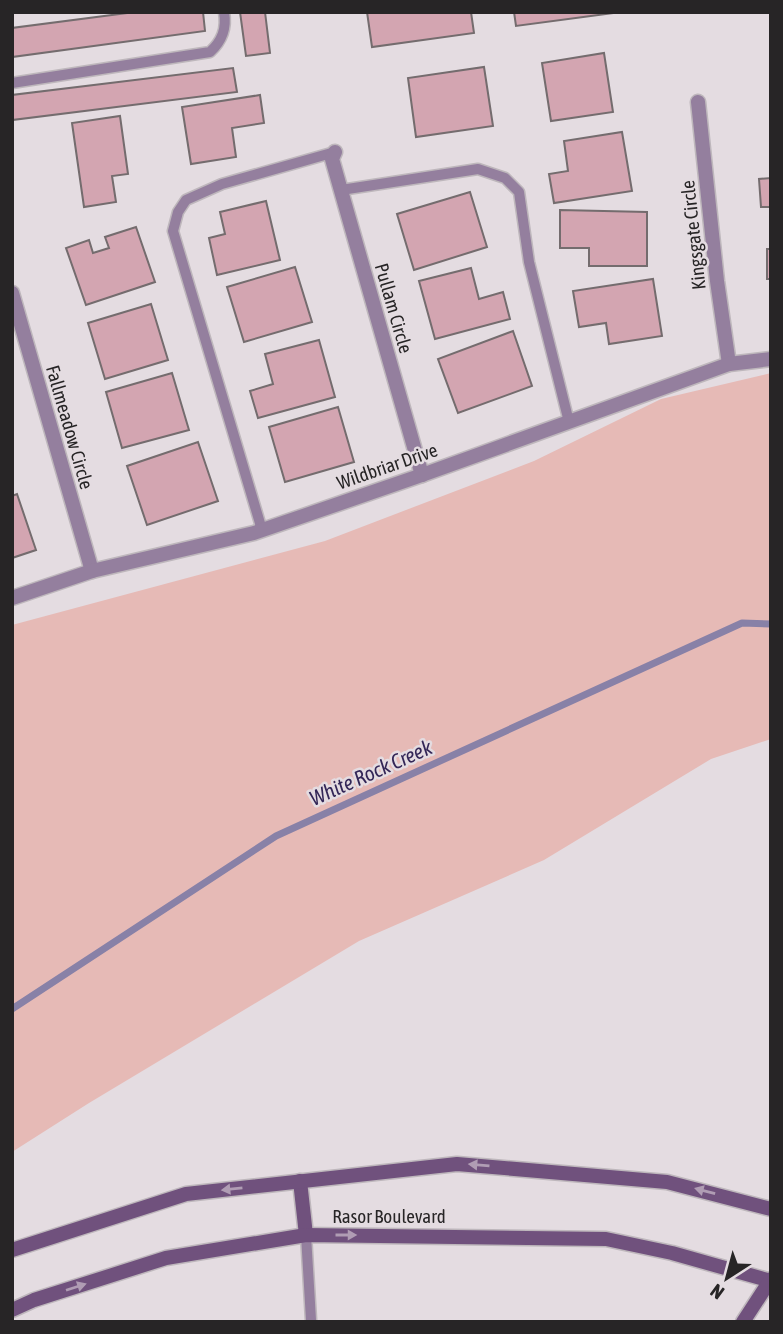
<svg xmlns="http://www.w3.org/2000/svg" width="783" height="1334" font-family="'Asap Condensed',sans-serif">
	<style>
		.green { fill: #e6bab6 }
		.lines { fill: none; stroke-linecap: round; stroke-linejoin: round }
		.stream { stroke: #8881a7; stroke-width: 7 }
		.building { fill: #d3a5b1; stroke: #746c6e; stroke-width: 2 }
		.service-casing { stroke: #beb7bc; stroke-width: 13 }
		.minor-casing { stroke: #beb7bc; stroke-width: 17 }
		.secondary-casing { stroke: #beb7bc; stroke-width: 17 }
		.service { stroke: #947f9e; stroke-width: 10 }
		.minor { stroke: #947f9e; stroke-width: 14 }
		.secondary { stroke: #70517d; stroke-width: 14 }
		.oneway { fill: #b09db4 }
		.labels { text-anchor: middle; stroke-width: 5; stroke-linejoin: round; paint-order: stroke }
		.street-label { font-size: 19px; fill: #272526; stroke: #e4dce1 }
		.water-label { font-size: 21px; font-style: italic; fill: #332657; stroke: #e4dce1 }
	</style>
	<rect width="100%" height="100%" fill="#e4dce1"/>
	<!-- green -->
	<polygon class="green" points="771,373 771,739 711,759 544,860 359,941 89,1103 12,1152 12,625 325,541 534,461 661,399"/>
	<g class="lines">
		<!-- stream -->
		<polyline class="stream" points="12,1009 276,836 742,623 771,624"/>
	</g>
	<!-- building -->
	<g class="building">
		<polygon points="135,12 203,12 205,31 12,57 12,28"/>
		<polygon points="240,12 265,12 270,53 246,56"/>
		<polygon points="367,12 471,12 474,33 372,47"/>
		<polygon points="514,12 621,12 516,26"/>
		<polygon points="604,53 613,112 551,121 542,63"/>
		<polygon points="484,67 493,126 416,137 408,78"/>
		<polygon points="233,68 237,92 12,120 12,95"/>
		<polygon points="260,95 264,123 232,128 236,157 191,164 182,107"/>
		<polygon points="120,116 128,174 112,176 116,202 84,207 72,123"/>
		<polygon points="622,132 632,191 554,203 549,174 568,171 564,141"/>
		<polygon points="771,178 771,207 761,207 759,179"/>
		<polygon points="470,192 487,247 414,270 397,214"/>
		<polygon points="266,201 280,260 217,275 209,238 225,234 220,212"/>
		<polygon points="560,210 647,212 647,266 589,266 589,248 560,248"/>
		<polygon points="136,227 155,282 86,305 66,248 89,240 93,253 109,248 105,237"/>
		<rect x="767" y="249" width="4" height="30"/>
		<polygon points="295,267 312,322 244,342 227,287"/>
		<polygon points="471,268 479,299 503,292 510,319 435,339 419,281"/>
		<polygon points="653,279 662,336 609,344 606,323 579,327 573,291"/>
		<polygon points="151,304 168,360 105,379 88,323"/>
		<polygon points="513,331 532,386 458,413 438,359"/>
		<polygon points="319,340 335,397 258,418 250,391 273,384 265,354"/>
		<polygon points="172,373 189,430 122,448 106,392"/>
		<polygon points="338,407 354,462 285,482 269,427"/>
		<polygon points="198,442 218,501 147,525 127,466"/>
		<polygon points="17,494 36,550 12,558 12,496"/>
	</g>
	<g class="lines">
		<defs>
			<g id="service">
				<path d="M12,83L210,52C222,41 227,29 224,12"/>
				<polyline points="341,190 478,169 505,178 519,192 529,262 569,422"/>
				<polyline points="262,530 173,231 178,212 186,200 222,184 335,152"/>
				<polyline points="306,1235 311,1320"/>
			</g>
			<g id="minor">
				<polyline points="698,102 717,281 729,364"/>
				<polyline points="335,152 332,159 422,475"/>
				<polyline points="12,293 92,571"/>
				<polyline points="12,598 92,571 254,533 422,475 729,364 771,359"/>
			</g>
			<g id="secondary">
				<polyline points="300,1181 306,1235"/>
				<polyline points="12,1250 186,1194 457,1164 667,1182 771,1209"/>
				<polyline points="12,1310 34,1300 166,1258 306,1235 606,1239 672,1253 771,1281"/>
				<polyline points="743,1322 771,1279"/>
			</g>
		</defs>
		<!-- service casing -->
		<use href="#service" class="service-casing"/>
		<!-- minor casing -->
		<use href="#minor" class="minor-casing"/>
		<!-- secondary casing -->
		<use href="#secondary" class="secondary-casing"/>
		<!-- service -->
		<use href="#service" class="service"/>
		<!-- minor -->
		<use href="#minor" class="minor"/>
		<!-- secondary -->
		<use href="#secondary" class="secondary"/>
	</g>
	<!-- one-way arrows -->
	<defs><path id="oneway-solid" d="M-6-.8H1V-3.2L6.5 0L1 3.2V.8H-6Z" transform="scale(1.75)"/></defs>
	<g class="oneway">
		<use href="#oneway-solid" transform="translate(479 1165) rotate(-175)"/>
		<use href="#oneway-solid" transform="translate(232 1189) rotate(174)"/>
		<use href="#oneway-solid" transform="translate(705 1191) rotate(-165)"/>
		<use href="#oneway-solid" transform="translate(346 1235)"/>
		<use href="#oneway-solid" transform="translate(76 1287) rotate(-18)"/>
	</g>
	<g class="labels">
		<!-- street labels -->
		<g class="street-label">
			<text transform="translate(693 235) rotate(-96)" y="7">Kingsgate Circle</text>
			<text transform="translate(394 308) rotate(74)" y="7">Pullam Circle</text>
			<text transform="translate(70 427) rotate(74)" y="7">Fallmeadow Circle</text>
			<text transform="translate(387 466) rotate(-19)" y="7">Wildbriar Drive</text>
			<text x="389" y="1223">Rasor Boulevard</text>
		</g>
		<!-- water labels -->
		<g class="water-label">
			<text transform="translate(371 773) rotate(-24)" y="7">White Rock Creek</text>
		</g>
	</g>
	<!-- border -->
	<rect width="783" height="1334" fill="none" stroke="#272526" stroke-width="28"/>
	<!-- north arrow -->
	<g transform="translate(727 1278) rotate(216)" stroke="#e4dce1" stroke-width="5" paint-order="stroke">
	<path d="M0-5L12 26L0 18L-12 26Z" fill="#272526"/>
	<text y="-10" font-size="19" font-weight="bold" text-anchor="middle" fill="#272526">N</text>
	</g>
</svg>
